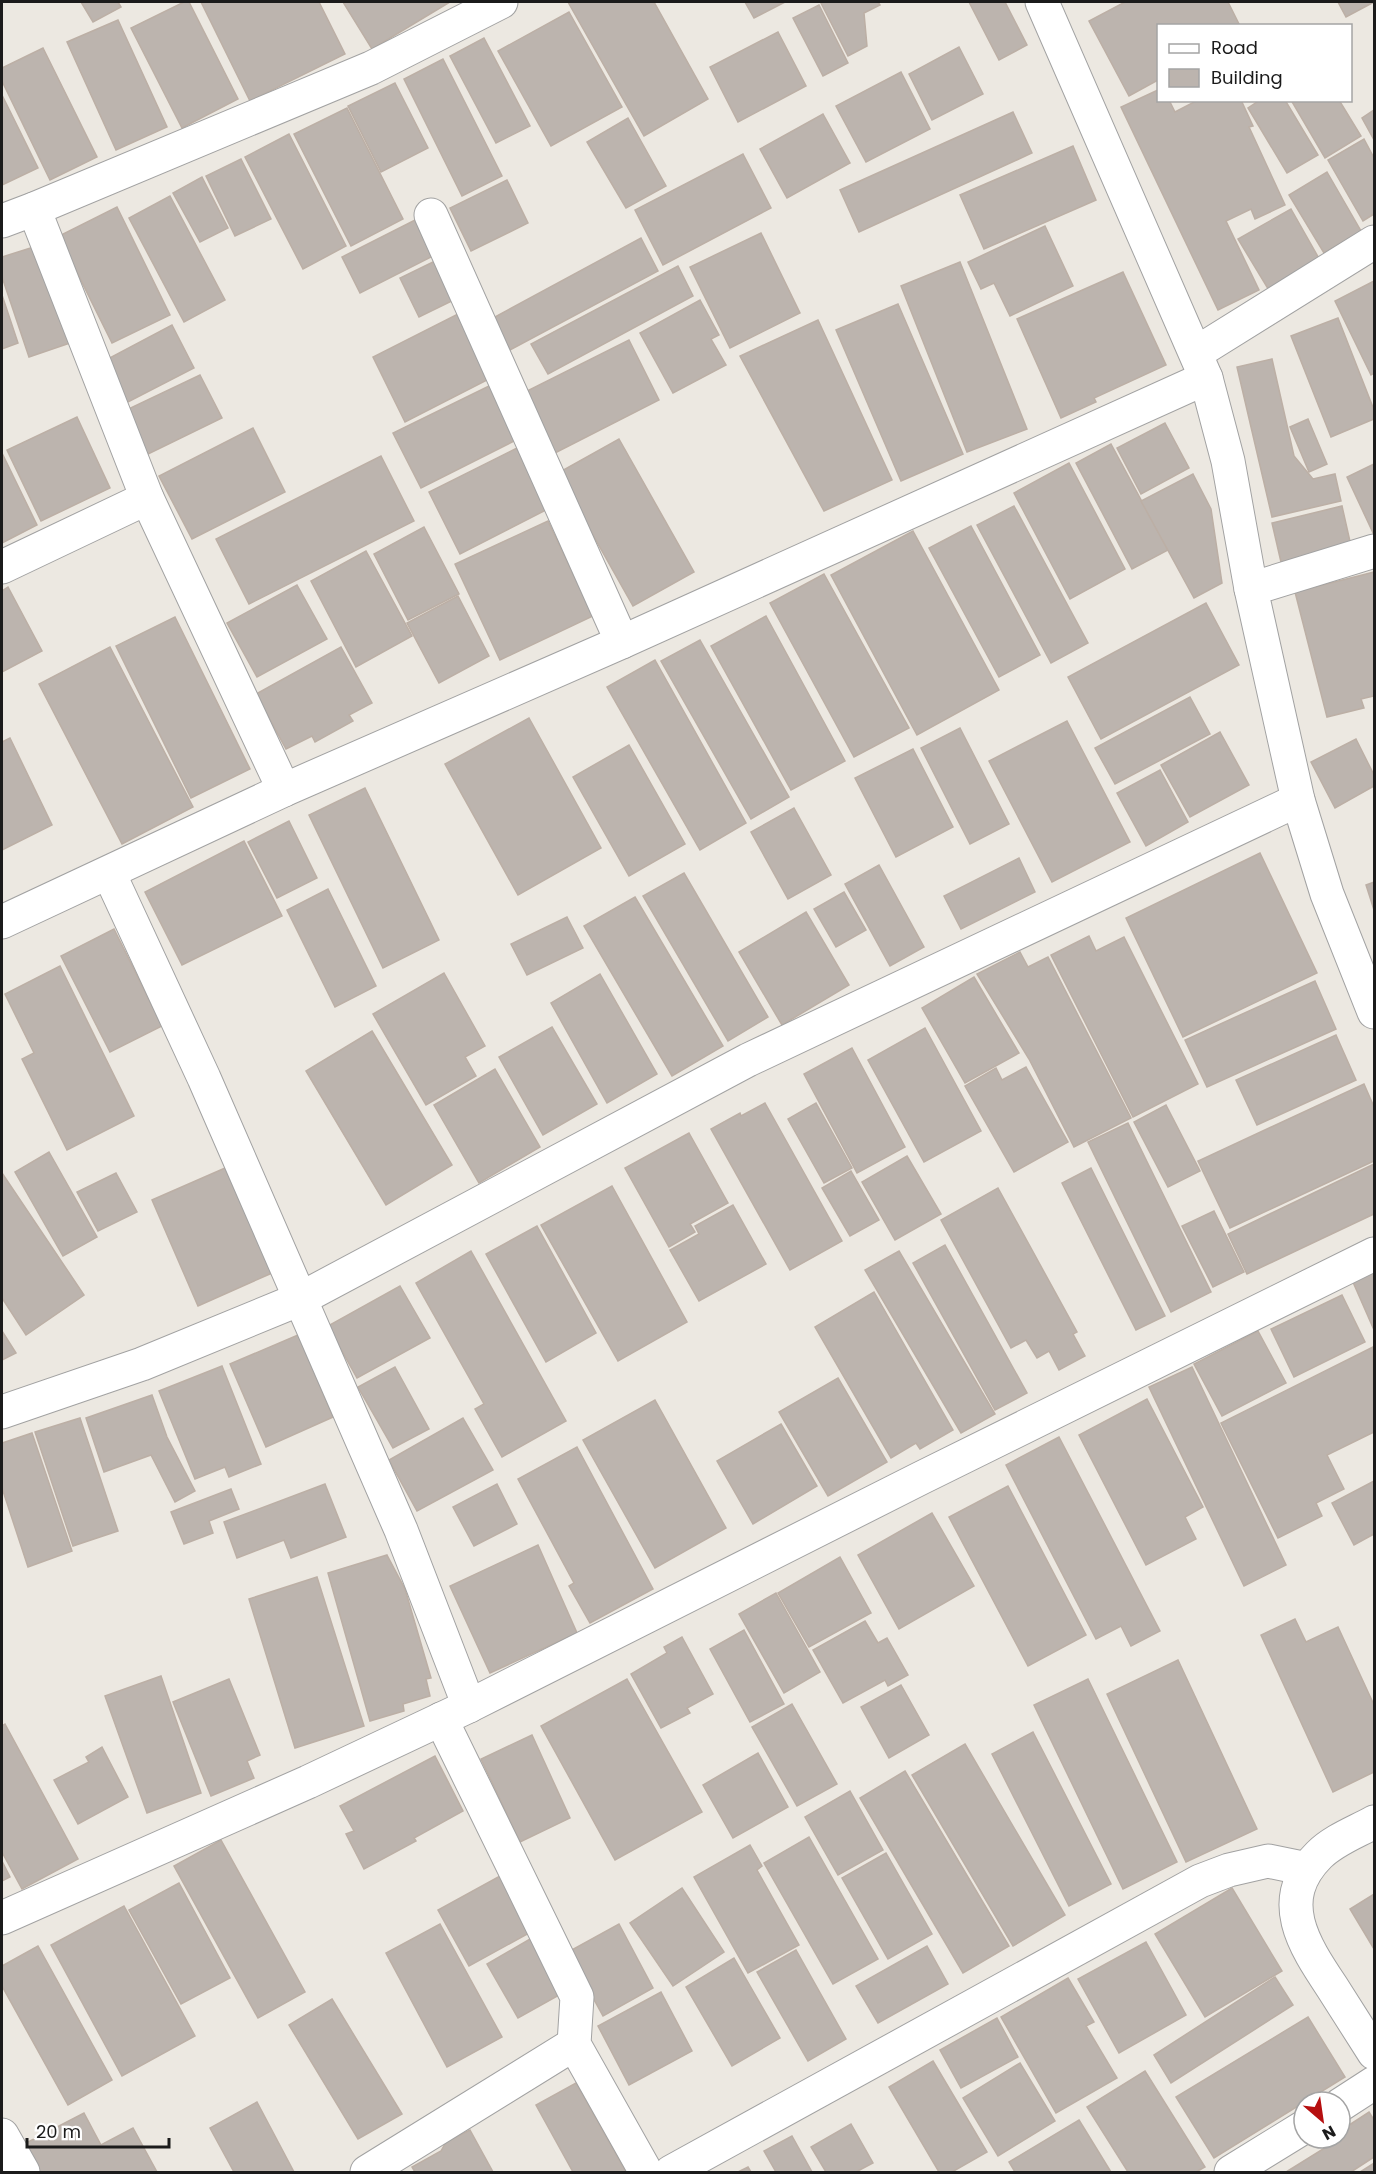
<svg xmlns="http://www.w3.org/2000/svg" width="1376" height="2174" font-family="Poppins,sans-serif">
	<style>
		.building { fill: #bcb4ae; stroke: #bcafa5; stroke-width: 1.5 }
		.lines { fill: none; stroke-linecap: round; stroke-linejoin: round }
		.minor-casing { stroke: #a2a2a2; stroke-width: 35 }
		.minor { stroke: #fff; stroke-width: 33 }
	</style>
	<rect width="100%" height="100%" fill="#ece8e1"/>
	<!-- building -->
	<g class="building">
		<polygon points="81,2 118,2 121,7 93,22"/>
		<polygon points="184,2 189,2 238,99 182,128 131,28"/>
		<polygon points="201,2 319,2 345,54 250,101"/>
		<polygon points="343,2 450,2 372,49"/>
		<polygon points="568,2 654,2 708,99 644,136"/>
		<polygon points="745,2 785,2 754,18"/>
		<polygon points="823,2 878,2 880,5 864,13 867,46 848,56 821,3"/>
		<polygon points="969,2 1005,2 1027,45 999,60"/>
		<polygon points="1125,2 1228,2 1240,26 1158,26 1158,80 1129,96 1089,21"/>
		<polygon points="1338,2 1374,2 1346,17"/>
		<polygon points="819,5 848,63 823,76 793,18"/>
		<polygon points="569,12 622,107 551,146 498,51"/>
		<polygon points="118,20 167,127 116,150 67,42"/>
		<polygon points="778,32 806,86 738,122 710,67"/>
		<polygon points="484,38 530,126 496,143 450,56"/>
		<polygon points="959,47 983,94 932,120 909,74"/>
		<polygon points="43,48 97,157 50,180 2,81 2,68"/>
		<polygon points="443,59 502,176 462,196 404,79"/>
		<polygon points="901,72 930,129 866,162 836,106"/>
		<polygon points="395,83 428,148 381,172 348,106"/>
		<polygon points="1158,90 1158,100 1169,100 1175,112 1198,100 1241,100 1253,126 1249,127 1285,205 1255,219 1251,209 1226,221 1259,290 1218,310 1121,107"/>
		<polygon points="2,95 38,168 2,185"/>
		<polygon points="1260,100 1285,100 1318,155 1287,173 1248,108"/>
		<polygon points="1291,100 1339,100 1361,136 1325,158"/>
		<polygon points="347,108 403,219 351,246 294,134"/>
		<polygon points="1374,110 1374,140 1362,118"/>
		<polygon points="1013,112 1032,153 859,232 840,190"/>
		<polygon points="823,114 850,163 787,198 760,149"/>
		<polygon points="628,118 666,186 626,208 587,142"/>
		<polygon points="289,134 346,246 303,269 245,157"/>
		<polygon points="1364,139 1374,158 1374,214 1363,221 1328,160"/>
		<polygon points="1073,146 1096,200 984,249 960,195"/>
		<polygon points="743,154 771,208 663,265 635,210"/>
		<polygon points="241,159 271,219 235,236 206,176"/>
		<polygon points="1327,172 1361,231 1324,253 1289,195"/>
		<polygon points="202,177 228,228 200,242 173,193"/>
		<polygon points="507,180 528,223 471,251 450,208"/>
		<polygon points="170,196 225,300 184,322 129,218"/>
		<polygon points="117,207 170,315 112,343 59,236"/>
		<polygon points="1291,209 1321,262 1270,292 1238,239"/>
		<polygon points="419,218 437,254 360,293 342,257"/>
		<polygon points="1045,226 1073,286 1010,316 994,283 981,289 968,262"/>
		<polygon points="761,233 800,313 730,348 690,267"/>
		<polygon points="641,238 658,271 510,350 493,318"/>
		<polygon points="37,246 70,343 29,357 2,277 2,257"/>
		<polygon points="437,260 456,299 419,317 400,278"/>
		<polygon points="960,262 1027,429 967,452 901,286"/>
		<polygon points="678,266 693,296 548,374 531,344"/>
		<polygon points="1123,272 1166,365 1094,398 1096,402 1061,418 1017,319"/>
		<polygon points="1374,281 1374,373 1371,375 1335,301"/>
		<polygon points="2,295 18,343 2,349"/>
		<polygon points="700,300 719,335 711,339 726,365 673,393 640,333"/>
		<polygon points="898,304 963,454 901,481 836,330"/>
		<polygon points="458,314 491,378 405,422 373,357"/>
		<polygon points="1338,318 1374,410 1374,419 1331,437 1291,336"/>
		<polygon points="818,320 892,480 824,511 740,356"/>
		<polygon points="172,325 194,368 124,404 102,362"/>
		<polygon points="629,340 659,400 555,453 525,392"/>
		<polygon points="1272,359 1294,456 1313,479 1335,474 1341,501 1272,517 1237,367"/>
		<polygon points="200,375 222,418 144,456 122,412"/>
		<polygon points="491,385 518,439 421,488 393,433"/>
		<polygon points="77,417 110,488 41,521 7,450"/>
		<polygon points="1308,419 1327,464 1309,472 1290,427"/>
		<polygon points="1165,423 1189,468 1141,494 1117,448"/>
		<polygon points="253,428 285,492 192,539 159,476"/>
		<polygon points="619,439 694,572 633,606 558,473"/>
		<polygon points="1111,444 1168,550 1132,569 1076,463"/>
		<polygon points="517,448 548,509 460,554 429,492"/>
		<polygon points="2,453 37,525 2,543"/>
		<polygon points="381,456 414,521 249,604 216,539"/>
		<polygon points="1069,463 1125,569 1070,599 1014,493"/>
		<polygon points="1374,464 1374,535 1347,477"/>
		<polygon points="1193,474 1211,509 1222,583 1194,598 1141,501"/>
		<polygon points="1014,506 1088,643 1051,663 977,525"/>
		<polygon points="1342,506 1351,546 1281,562 1272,523"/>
		<polygon points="548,521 593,616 500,660 455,564"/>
		<polygon points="971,526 1040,655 999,677 929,548"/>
		<polygon points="424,527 459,594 408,620 374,554"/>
		<polygon points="913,531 999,690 917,735 831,575"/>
		<polygon points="366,551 412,636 356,667 311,581"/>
		<polygon points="1374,572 1374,696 1361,699 1364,708 1327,717 1295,592"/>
		<polygon points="824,574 909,728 854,757 770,603"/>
		<polygon points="297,585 327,639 257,677 227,623"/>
		<polygon points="8,587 42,651 2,672 2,591"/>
		<polygon points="458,596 489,656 439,683 407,623"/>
		<polygon points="1206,603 1239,665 1101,739 1068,677"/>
		<polygon points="766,616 845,761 791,790 711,646"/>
		<polygon points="175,617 250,769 191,798 116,646"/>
		<polygon points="700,640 789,797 751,819 661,661"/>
		<polygon points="110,647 193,807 122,844 39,684"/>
		<polygon points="341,647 372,703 349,715 353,721 315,742 312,736 286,749 256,694"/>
		<polygon points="655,660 746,823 700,850 607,687"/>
		<polygon points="1190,697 1210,734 1115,784 1095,748"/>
		<polygon points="529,718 601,848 518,895 445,764"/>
		<polygon points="1067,721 1130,842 1052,882 989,761"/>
		<polygon points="960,728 1009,824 970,844 921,748"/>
		<polygon points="1220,732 1249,785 1190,817 1161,765"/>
		<polygon points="10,738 52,825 2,850 2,742"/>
		<polygon points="1356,739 1374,775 1374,786 1335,808 1311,762"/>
		<polygon points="629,745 685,844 629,876 573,777"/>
		<polygon points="913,749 953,827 896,857 855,778"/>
		<polygon points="1160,770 1188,822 1146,846 1117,793"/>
		<polygon points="365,788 439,940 383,968 309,815"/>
		<polygon points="794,808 831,875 788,899 751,832"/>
		<polygon points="289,821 317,878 277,898 248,842"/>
		<polygon points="244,841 282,916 182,965 145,892"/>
		<polygon points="1260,853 1317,973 1183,1037 1126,918"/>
		<polygon points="1019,858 1035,892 961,929 944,896"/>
		<polygon points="879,865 924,947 890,966 845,884"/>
		<polygon points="684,873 768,1017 728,1041 643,896"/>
		<polygon points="1374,882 1374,910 1366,885"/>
		<polygon points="328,889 376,986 335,1007 287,910"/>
		<polygon points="844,892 866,930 836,947 814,909"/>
		<polygon points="635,897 723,1046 672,1076 584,926"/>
		<polygon points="806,912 849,985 782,1025 739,952"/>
		<polygon points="567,917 583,948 527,975 511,944"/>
		<polygon points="114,929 162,1026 110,1052 61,956"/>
		<polygon points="1089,936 1096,951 1124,937 1198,1084 1133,1117 1051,955"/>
		<polygon points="1020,952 1028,967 1048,957 1131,1118 1074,1147 1029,1059 977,974"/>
		<polygon points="60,966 134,1116 67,1150 22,1059 34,1053 5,994"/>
		<polygon points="444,973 485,1046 465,1057 476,1076 426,1105 373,1014"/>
		<polygon points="600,974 657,1074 607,1103 551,1003"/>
		<polygon points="974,977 1019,1053 965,1083 922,1008"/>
		<polygon points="1315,981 1336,1029 1207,1087 1185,1040"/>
		<polygon points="552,1027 597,1104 543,1135 499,1057"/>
		<polygon points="925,1028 981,1131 924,1162 868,1060"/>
		<polygon points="372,1031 452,1165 386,1205 306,1071"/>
		<polygon points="1336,1035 1356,1080 1257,1125 1236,1080"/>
		<polygon points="852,1048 905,1147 857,1173 804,1074"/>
		<polygon points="1026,1067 1068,1142 1014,1172 965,1086 996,1068 1002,1080"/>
		<polygon points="495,1069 540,1147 479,1183 434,1105"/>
		<polygon points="1364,1084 1374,1107 1374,1161 1230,1228 1198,1161"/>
		<polygon points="765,1103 842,1241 790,1270 711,1129 740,1113 741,1116"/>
		<polygon points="816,1103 852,1168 824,1183 788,1119"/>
		<polygon points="1166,1105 1200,1171 1168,1187 1134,1122"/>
		<polygon points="1128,1123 1211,1292 1171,1312 1088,1142"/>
		<polygon points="689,1133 728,1203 690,1224 695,1232 669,1247 625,1168"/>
		<polygon points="49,1152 97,1237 63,1256 15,1172"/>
		<polygon points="907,1156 941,1214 895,1240 862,1182"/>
		<polygon points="1374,1164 1374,1214 1247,1274 1228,1234"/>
		<polygon points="225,1168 272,1273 198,1306 152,1200"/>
		<polygon points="1091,1168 1165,1316 1136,1330 1062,1183"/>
		<polygon points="851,1171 879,1220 850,1236 822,1188"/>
		<polygon points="2,1173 84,1295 26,1335 2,1298"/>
		<polygon points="116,1173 137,1212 98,1231 77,1192"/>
		<polygon points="612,1186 687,1322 618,1361 541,1225"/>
		<polygon points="998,1188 1077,1332 1073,1334 1085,1356 1059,1370 1049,1351 1037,1358 1026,1340 1011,1348 941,1220"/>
		<polygon points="733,1205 766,1264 699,1301 670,1250 699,1234 695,1226"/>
		<polygon points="1214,1211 1244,1272 1213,1287 1182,1226"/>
		<polygon points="537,1226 596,1333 546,1362 486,1254"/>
		<polygon points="945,1245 1027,1393 995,1410 913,1263"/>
		<polygon points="471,1251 566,1421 502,1457 475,1409 484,1404 416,1283"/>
		<polygon points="899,1251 995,1414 961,1433 865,1270"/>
		<polygon points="1374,1272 1374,1330 1353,1282"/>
		<polygon points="400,1286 430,1338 357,1378 328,1326"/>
		<polygon points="874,1292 953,1430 920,1449 916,1443 891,1458 815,1327"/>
		<polygon points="1342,1295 1365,1342 1294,1377 1271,1329"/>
		<polygon points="2,1331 16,1353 2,1360"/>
		<polygon points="1258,1331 1286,1383 1222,1416 1194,1364"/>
		<polygon points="298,1335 333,1417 266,1447 230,1364"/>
		<polygon points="1373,1347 1374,1432 1327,1455 1344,1489 1316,1503 1322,1516 1278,1538 1221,1423"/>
		<polygon points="222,1366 261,1464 229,1477 225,1467 195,1479 159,1391"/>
		<polygon points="395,1367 429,1429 393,1448 358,1387"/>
		<polygon points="1192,1367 1286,1565 1244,1586 1149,1387"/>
		<polygon points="838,1378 887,1462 828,1496 779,1412"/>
		<polygon points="152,1395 167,1437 195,1491 175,1502 151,1455 104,1472 86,1418"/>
		<polygon points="1147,1399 1203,1507 1185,1517 1196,1539 1146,1565 1079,1435"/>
		<polygon points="655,1400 726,1528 655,1568 583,1440"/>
		<polygon points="80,1418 118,1531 73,1546 35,1432"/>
		<polygon points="463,1418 493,1470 417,1511 389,1460"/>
		<polygon points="781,1424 817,1486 753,1524 717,1461"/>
		<polygon points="32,1433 72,1551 28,1567 2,1488 2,1443"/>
		<polygon points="1059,1437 1160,1631 1131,1646 1121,1626 1096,1639 1006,1465"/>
		<polygon points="577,1447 653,1589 590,1623 569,1586 574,1583 518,1479"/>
		<polygon points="1374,1481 1374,1534 1354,1545 1332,1503"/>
		<polygon points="325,1484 346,1537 291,1558 284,1540 237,1558 224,1522"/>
		<polygon points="497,1484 517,1524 474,1546 453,1507"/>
		<polygon points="1008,1486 1086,1635 1028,1666 949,1517"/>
		<polygon points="231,1489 239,1509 209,1521 213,1533 184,1544 171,1512"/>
		<polygon points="932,1513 974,1586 899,1629 858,1555"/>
		<polygon points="538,1545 577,1633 490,1673 450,1586"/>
		<polygon points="387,1555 405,1589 431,1678 426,1679 430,1696 403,1704 404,1711 370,1721 328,1573"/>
		<polygon points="840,1557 871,1613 809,1647 778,1593"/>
		<polygon points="317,1577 364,1726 295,1748 249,1599"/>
		<polygon points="776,1593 820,1672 784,1693 739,1614"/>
		<polygon points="1295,1619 1306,1642 1338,1627 1374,1705 1374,1772 1333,1792 1261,1635"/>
		<polygon points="865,1621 878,1643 887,1638 908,1675 888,1686 885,1680 843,1703 813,1650"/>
		<polygon points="744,1630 784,1704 750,1722 710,1649"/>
		<polygon points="682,1637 713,1694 687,1708 690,1713 661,1728 631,1674 667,1653 664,1647"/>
		<polygon points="1178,1660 1257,1829 1186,1862 1107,1694"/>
		<polygon points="161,1676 201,1793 147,1813 105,1696"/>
		<polygon points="229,1679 260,1755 247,1761 254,1778 211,1796 173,1702"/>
		<polygon points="627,1679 702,1812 615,1860 541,1726"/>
		<polygon points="1088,1679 1177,1862 1123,1889 1034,1705"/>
		<polygon points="901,1685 929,1735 889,1758 861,1707"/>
		<polygon points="792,1704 837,1784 797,1806 752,1727"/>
		<polygon points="5,1724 78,1859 22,1889 2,1852 2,1726"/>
		<polygon points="1033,1732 1111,1884 1069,1906 992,1754"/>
		<polygon points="532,1735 570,1818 520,1842 481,1759"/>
		<polygon points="965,1744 1065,1915 1013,1946 912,1775"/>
		<polygon points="102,1747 128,1797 78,1824 54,1780 89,1762 86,1757"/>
		<polygon points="758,1753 788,1807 733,1838 703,1785"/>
		<polygon points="435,1756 463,1811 414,1838 416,1841 364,1869 346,1834 354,1831 340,1806"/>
		<polygon points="905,1771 1009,1946 963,1973 860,1798"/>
		<polygon points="850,1791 883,1850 838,1875 805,1817"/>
		<polygon points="809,1837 878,1959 833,1984 764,1863"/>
		<polygon points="221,1840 305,1992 258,2018 174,1866"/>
		<polygon points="750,1845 762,1866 757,1870 799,1945 748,1973 694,1877"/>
		<polygon points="886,1853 932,1934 888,1959 842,1878"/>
		<polygon points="2,1861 10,1877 2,1881"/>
		<polygon points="500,1876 531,1932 469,1966 438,1910"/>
		<polygon points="179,1883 230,1978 181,2004 129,1910"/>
		<polygon points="682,1888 724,1952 673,1986 630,1923"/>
		<polygon points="1232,1888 1282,1971 1205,2017 1155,1934"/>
		<polygon points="1374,1894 1374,1949 1350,1909"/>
		<polygon points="124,1906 195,2036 122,2076 51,1945"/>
		<polygon points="440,1924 502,2037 447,2067 386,1953"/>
		<polygon points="619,1924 653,1988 603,2016 568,1952"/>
		<polygon points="530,1939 561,1994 518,2018 487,1964"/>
		<polygon points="1146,1942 1186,2015 1119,2053 1078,1979"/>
		<polygon points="38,1946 112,2080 68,2105 2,1986 2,1966"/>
		<polygon points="927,1946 948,1984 878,2023 856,1986"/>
		<polygon points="796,1950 846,2039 808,2061 757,1972"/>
		<polygon points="734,1958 780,2038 732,2066 686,1987"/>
		<polygon points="1275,1977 1293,2005 1171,2083 1154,2055"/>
		<polygon points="1068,1978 1094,2022 1086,2026 1117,2078 1056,2113 1001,2017"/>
		<polygon points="661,1992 692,2051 629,2085 598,2026"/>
		<polygon points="332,1999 402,2114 358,2139 289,2025"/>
		<polygon points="1308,2017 1345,2077 1214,2158 1176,2097"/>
		<polygon points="997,2018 1018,2057 961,2088 940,2050"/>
		<polygon points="933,2061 987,2152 952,2172 939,2172 889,2087"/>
		<polygon points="1020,2063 1055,2121 998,2156 963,2098"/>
		<polygon points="1145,2071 1205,2167 1196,2172 1128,2172 1087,2107"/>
		<polygon points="576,2083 626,2172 573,2172 536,2105"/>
		<polygon points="257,2102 294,2172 234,2172 210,2128"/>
		<polygon points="1369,2112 1374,2120 1374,2157 1351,2172 1286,2172 1328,2146 1324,2141 1330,2138 1340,2138 1340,2131"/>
		<polygon points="84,2113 101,2145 133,2128 157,2172 39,2172 24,2144"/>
		<polygon points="1079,2120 1111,2172 1015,2172 1009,2162"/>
		<polygon points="851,2124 873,2163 856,2172 826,2172 811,2147"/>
		<polygon points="470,2130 493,2172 415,2172 412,2167 441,2151 446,2142"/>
		<polygon points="792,2136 812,2172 776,2172 764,2151"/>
		<polygon points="1374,2163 1374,2172 1360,2172"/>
		<polygon points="748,2167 751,2172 738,2172"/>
	</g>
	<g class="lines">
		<defs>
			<g id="minor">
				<polyline points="1042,2 1206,378 1228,461 1251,589 1298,800 1327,894 1374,1012"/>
				<polyline points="34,209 147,498 284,790"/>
				<polyline points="431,215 622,642"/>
				<polyline points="2,221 34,209 371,68 501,2"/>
				<polyline points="1196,353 1374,242"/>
				<polyline points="2,567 147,498"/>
				<polyline points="1251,589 1374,551"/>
				<polyline points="109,873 204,1078 401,1530 469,1706"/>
				<polyline points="2,922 284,790 622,642 1206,378"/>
				<polyline points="2,1412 142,1364 300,1299 748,1060 1298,800"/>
				<polyline points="441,1719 577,1997 574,2044 646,2172"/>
				<path d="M1374,1822C1356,1832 1334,1840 1319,1855C1274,1900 1304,1945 1332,1987C1346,2009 1360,2031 1374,2053"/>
				<polyline points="2,1918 308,1782 469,1706 921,1478 1374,1254"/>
				<polyline points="1340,2105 1374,2083"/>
				<polyline points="2,2135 23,2172"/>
				<polyline points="367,2172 574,2044"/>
				<polyline points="671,2172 1200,1881 1229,1870 1268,1861 1307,1869"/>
				<polyline points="1231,2172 1304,2127"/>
			</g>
		</defs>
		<!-- minor casing -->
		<use href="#minor" class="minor-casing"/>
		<!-- minor -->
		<use href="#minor" class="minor"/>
	</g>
	<!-- border -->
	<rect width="1376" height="2174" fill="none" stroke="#1b1b1b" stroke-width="6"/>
	<!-- legend -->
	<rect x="1157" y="24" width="195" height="78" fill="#ffffff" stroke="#a4a4a4" stroke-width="1.5"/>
	<rect x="1169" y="44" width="30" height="9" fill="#ffffff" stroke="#a4a4a4" stroke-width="1.5"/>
	<text x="1211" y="54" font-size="18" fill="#1b1b1b">Road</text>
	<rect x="1169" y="69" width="30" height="18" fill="#bcb4ae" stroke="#a4a4a4" stroke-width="1.5"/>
	<text x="1211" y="84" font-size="18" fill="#1b1b1b">Building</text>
	<!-- north arrow -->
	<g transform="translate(1322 2120) rotate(151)"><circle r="28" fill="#ffffff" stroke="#a4a4a4" stroke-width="1.5"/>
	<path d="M0-4.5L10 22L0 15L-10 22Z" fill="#b60f10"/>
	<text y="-9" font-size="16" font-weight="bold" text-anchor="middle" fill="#1b1b1b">N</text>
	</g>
	<!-- scale -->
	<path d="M27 2138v9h142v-9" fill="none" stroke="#1b1b1b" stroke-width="3"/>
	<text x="36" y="2138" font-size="18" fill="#1b1b1b" stroke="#ffffff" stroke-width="4.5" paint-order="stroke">20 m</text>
</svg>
